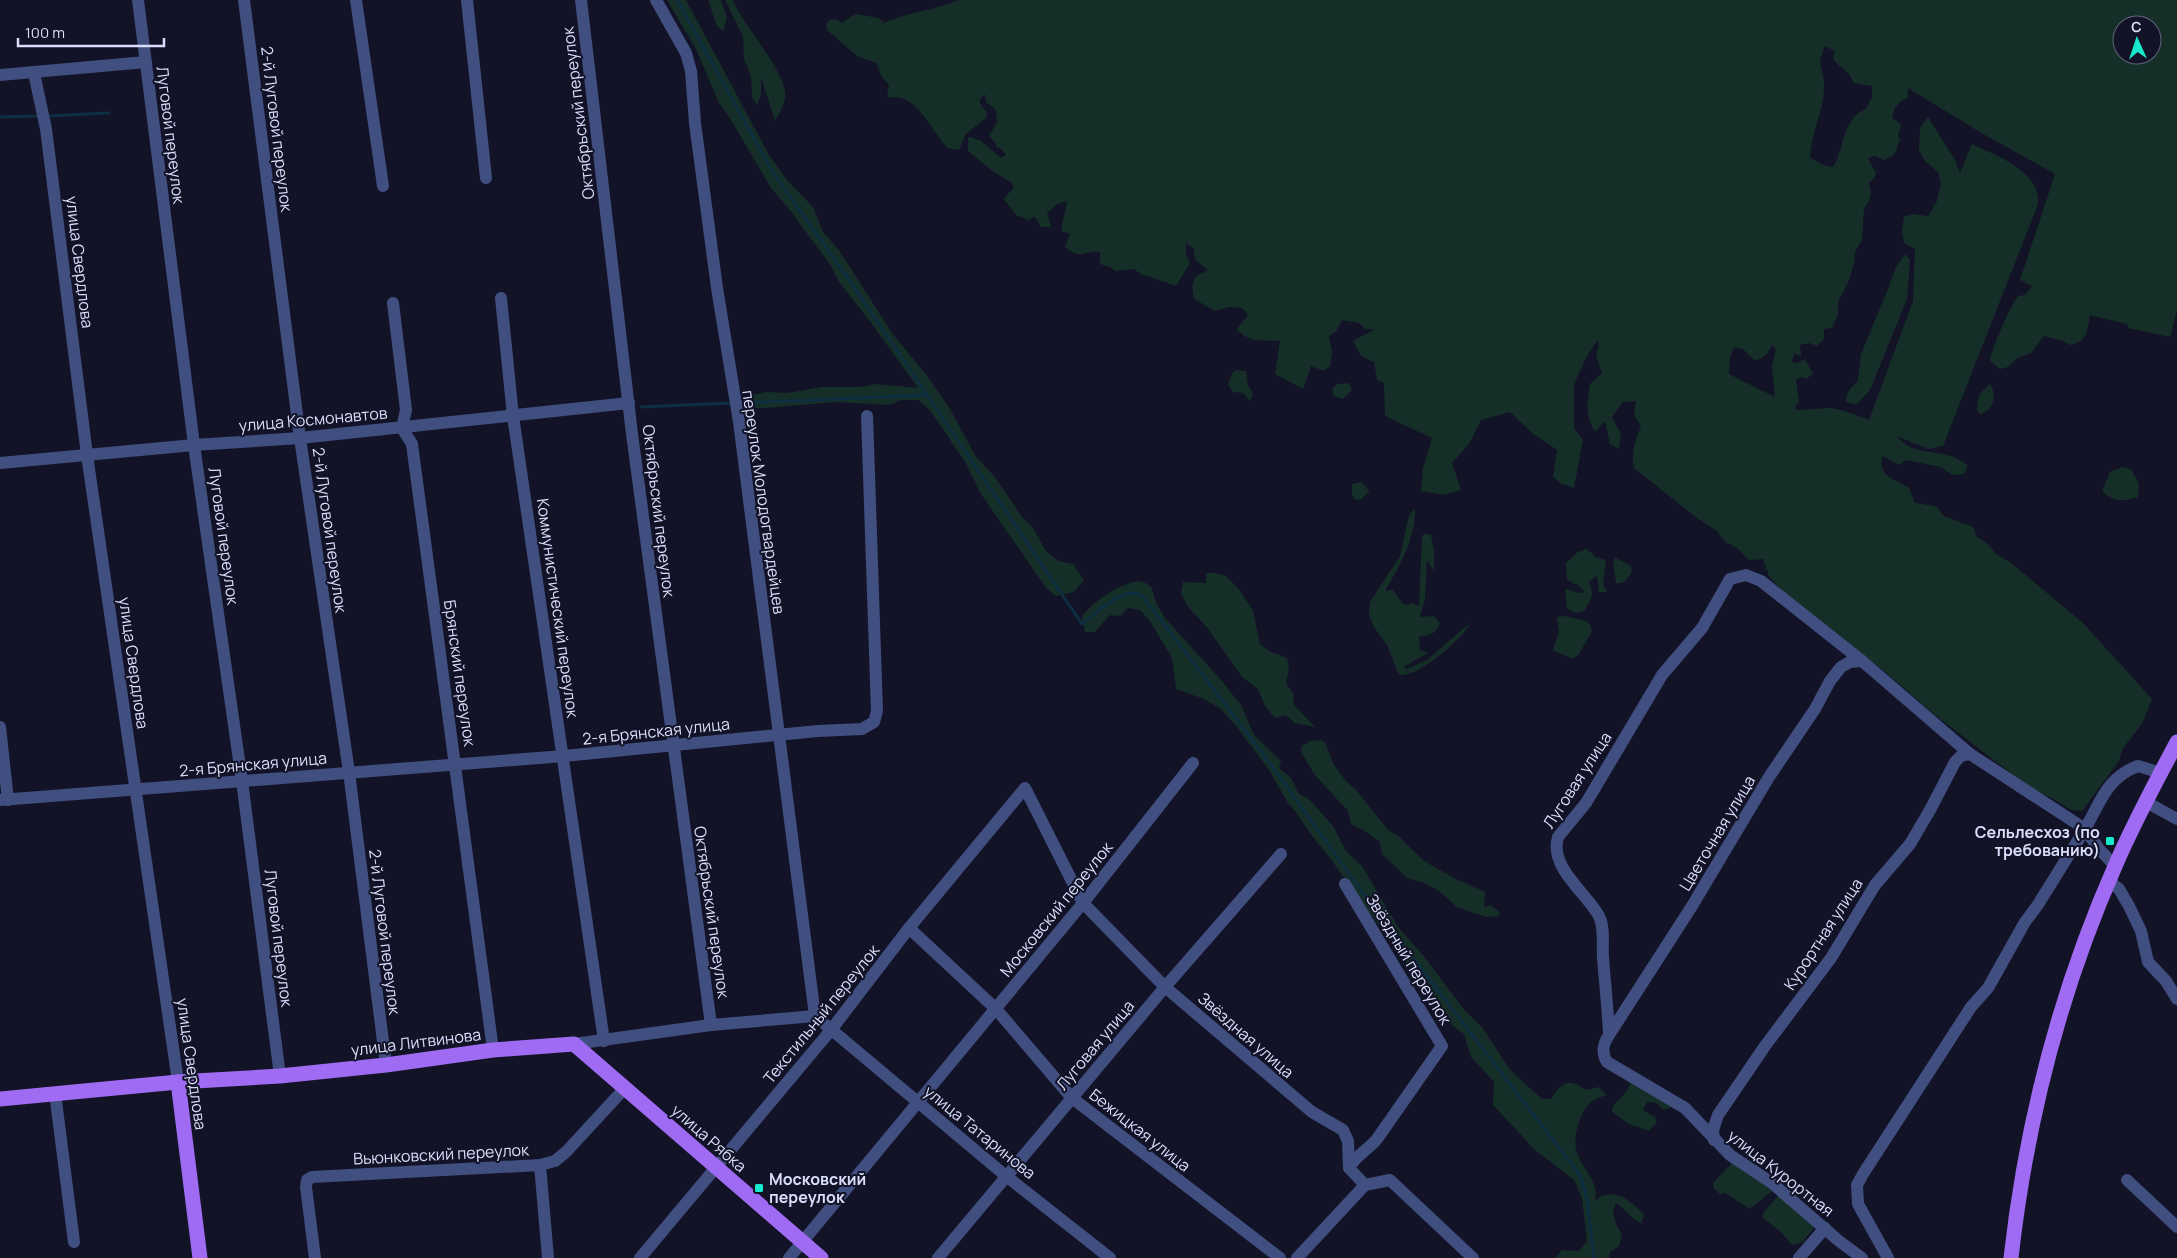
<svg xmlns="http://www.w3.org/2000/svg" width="2177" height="1258" font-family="Manrope,sans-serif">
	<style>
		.green { fill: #152f28; fill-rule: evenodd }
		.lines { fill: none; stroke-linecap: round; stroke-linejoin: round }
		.stream { stroke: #0f2e41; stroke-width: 3 }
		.minor { stroke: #414e80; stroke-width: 12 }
		.major { stroke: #9e6bf2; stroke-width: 15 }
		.poi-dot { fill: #17eacc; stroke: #121326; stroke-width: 2 }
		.labels { text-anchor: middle; stroke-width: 4; stroke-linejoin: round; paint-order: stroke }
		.street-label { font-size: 16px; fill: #dadefc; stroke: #121326 }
		.poi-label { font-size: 16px; font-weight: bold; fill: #dadefc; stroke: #121326; text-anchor: end }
	</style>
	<rect width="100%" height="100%" fill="#121326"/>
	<!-- green -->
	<g class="green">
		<polygon points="667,0 686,0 769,155 788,181 813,207 823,232 839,250 892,333 928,377 950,409 976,457 995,477 1022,517 1033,528 1046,551 1058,561 1073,564 1084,580 1074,592 1056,596 1047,589 981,494 965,462 930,410 918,400 901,400 889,405 837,402 766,408 743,408 742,397 766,392 787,393 822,387 860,387 876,384 918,388 869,320 839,282 831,266 790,210 771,188 731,120 719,103 696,49"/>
		<polygon points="708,0 721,0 727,18 723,31 717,26"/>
		<path d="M725,0H733C743,27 789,73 785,99C784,106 778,115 775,121L761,77V94L757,105L752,97L751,76L744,59L743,37Z"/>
		<path d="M958,0H2177V311L2170,337L2128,328L2127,324L2090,315C2087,331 2088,341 2070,345L2063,341L2044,336L2031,353L2016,359L2008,367L2000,369L1990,361C1991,349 2010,307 2018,296L2025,295L2032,286L2020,280L2055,174L1978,131L1908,88V97C1898,102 1894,107 1892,118L1901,124L1898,136L1900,140L1894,155L1884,160L1875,156L1868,158L1876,173L1874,178L1869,183L1871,193L1869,201L1864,209L1862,240L1855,252L1854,264L1848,283L1838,302V314L1832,328L1824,329V339L1817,346L1809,343L1800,345L1801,356L1794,353L1792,362L1797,363L1805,359L1813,374L1806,379L1801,377L1796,380L1799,401L1795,408L1798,410L1831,408L1845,411L1869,420L1913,301L1915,249L1904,243L1902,231L1904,217L1912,214L1928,216L1937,201L1941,183L1938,172L1925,161L1919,150L1920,128L1928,117L1955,160L1960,173L1972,144C1995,155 2035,169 2038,198C2039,204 2035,212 2033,217L1943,446L1928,449L1897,436C1910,454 1931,450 1951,456C1957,458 1963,462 1968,465L1964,474L1952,475L1941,467L1906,460L1899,465L1882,456C1878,477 1895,479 1909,488L1915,503L1936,506L1944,516L1973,527L1977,537L1987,543L1996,554L2010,562L2083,623L2152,699L2142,724L2123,748L2119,761L2082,811L2071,810L2052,798L2035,792L1930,711L1883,670L1829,630L1777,586L1769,576L1763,559C1759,559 1754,560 1750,560C1743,558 1742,547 1726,543L1717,531L1697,518L1634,468C1631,452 1635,441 1641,426L1634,415L1636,401L1623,402L1612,417L1621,434L1619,449L1610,444L1605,421L1595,432C1585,416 1587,402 1590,384L1602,373L1596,355L1599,346L1598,340L1588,354L1574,384V428L1583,440L1574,488L1562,484L1553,477L1557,450L1531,432L1510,412L1481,420L1469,444L1452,463L1461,490L1444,495L1421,491L1423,468L1432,438L1385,416L1384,383L1377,380L1374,362L1361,356L1353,341L1375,329H1365L1359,323L1342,320L1336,331L1329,336L1332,352L1330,366L1323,371L1311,366L1303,389L1275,374L1280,341C1264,340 1247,343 1237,329L1248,315L1242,308L1229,307L1215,311L1194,299L1192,285L1196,276L1208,270L1195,260L1194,249L1186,243V255L1190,263L1176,286L1141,274L1134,269L1115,271L1110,267L1100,264V252C1083,250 1082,261 1065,247L1070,234L1061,231L1067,201L1057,204L1047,213L1051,227H1041L1036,218L1033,217L1028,220L1016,215L1004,199L1013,188V184L991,170L968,151V138L971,137L977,140H980L1001,158L1006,155L1000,148L996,147V144L989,136L997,122L996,110L986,102L985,94L980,99V103L987,113L986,118L966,134L959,150L947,148C936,135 921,107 906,100C902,97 892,97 887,97L889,85L882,77L876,63L857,56L827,30L826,25L829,20L835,19L842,23L855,14L879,18L884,23C907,12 934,11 958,0ZM2122,25H2152V55H2122ZM1825,46L1835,51L1833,60L1849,74L1854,83L1872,86V97L1866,109C1842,118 1845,148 1833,167L1823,165L1810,158C1811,132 1825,109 1824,84C1823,65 1816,67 1825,46ZM1772,345L1776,349L1772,367L1775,397L1729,374L1730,357L1734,347L1743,349L1754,360C1764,359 1768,354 1772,345Z"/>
		<polygon points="1905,254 1910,260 1907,299 1870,390 1856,405 1845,401 1850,389 1858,381 1861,354 1888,289 1896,267"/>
		<polygon points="1237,370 1246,371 1248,385 1253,394 1250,401 1243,393 1233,392 1228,384 1233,372"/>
		<polygon points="1349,383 1352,390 1343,399 1333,396 1333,388 1337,384"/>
		<path d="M1990,384C1997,395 1994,410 1980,414L1977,411C1977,398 1979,392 1990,384Z"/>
		<path d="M2122,467L2131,469L2139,484L2138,497C2124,502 2113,502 2102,491L2110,472Z"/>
		<polygon points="1361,482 1370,491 1361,499 1355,500 1352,494 1352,484"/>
		<path d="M1415,508C1416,537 1400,566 1386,589V591L1393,590L1402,603L1407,605L1413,603L1419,606L1422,538L1424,533L1431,535L1434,552V571L1427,560L1425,598L1420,617L1434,616L1440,623C1437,634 1429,635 1419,637L1420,650L1428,653L1403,667L1407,669L1427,660L1470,623C1464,638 1416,679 1399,675L1387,645L1374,627L1369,615L1370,602L1400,556L1409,515Z"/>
		<path d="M1586,549L1592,553L1594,557L1606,560L1603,585L1607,592H1599L1597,575L1589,582C1595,593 1591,601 1584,611L1576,613L1567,609L1565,589L1579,593L1585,592L1579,586L1567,580L1566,563L1578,552Z"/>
		<path d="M1616,558L1631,566L1632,571C1629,577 1624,585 1616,583L1613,560Z"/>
		<polygon points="1206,573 1214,573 1225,575 1239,589 1253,611 1260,644 1269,651 1287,658 1289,668 1286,683 1293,693 1294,705 1315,727 1295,723 1286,715 1275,718 1265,706 1258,689 1242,677 1206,626 1188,607 1181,594 1183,582 1206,583"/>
		<path d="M1136,581L1143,582L1151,586L1157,605L1165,618L1221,680L1241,705L1254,735L1281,761L1279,768L1291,778L1299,794L1310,800L1333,826L1346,851L1362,866L1398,927L1423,955L1465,1011L1482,1027L1510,1070L1542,1099H1551C1561,1082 1569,1077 1586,1090L1599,1087L1607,1095C1601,1097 1593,1099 1589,1104C1579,1115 1571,1141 1578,1155C1585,1172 1599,1182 1595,1201C1612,1185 1632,1201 1644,1215L1641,1223C1630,1219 1626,1209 1616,1203L1613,1210L1616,1224L1622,1235L1619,1246L1610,1252L1609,1258H1555L1562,1250L1579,1251L1587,1241L1582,1198L1574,1180L1535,1150L1493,1105L1494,1082L1471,1057L1464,1034L1448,1022L1435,1002L1420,986L1393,941L1369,913L1330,858L1309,832L1296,812L1288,803L1269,770L1237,727L1221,709L1204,699L1176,689L1172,658L1150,621L1140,610L1128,608L1120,616L1110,615L1095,632H1085L1082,616C1101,596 1110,590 1136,581Z"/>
		<polygon points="1565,616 1583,620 1590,624 1592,631 1579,654 1572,659 1553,650 1559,632 1557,617"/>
		<polygon points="1320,740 1325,742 1334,765 1346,781 1357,791 1388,830 1397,835 1424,861 1454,878 1485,892 1484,907 1491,905 1500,912 1499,916 1486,917 1457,907 1439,891 1422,882 1407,878 1382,854 1380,842 1363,830 1351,824 1348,811 1315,775 1301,752 1302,746 1310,741"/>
		<polygon points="1632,1080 1672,1107 1664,1110 1656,1103 1647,1102 1643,1110 1655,1117 1657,1122 1649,1131 1629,1124 1612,1112 1613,1106 1626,1092"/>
		<polygon points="1733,1162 1771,1179 1772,1191 1750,1209 1725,1193 1720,1194 1713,1188 1714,1182"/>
		<polygon points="1780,1193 1816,1225 1803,1242 1792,1245 1780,1231 1763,1218 1763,1213"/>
	</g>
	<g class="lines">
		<!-- stream -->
		<g class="stream">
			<path d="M677,0L772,171L852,284L1082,624C1097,613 1127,581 1144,598L1272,766L1363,893L1580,1175L1587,1198L1594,1258"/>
			<polyline points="46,116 109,113"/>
			<polyline points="0,117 39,116"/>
			<polyline points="742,403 926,395"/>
			<polyline points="641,407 731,403"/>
		</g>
		<!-- minor -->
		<g class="minor">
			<polyline points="138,0 194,445 242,781 280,1076"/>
			<polyline points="244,0 300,438 349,772 386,1065"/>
			<polyline points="356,0 383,186"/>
			<polyline points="467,0 486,178"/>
			<polyline points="581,0 632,434 711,1025"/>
			<polyline points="656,0 686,53 691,71 695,123 717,288 739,422 815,1016"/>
			<polyline points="34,73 46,129 87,455 178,1082"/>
			<polyline points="0,75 146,62"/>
			<polyline points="501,298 513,416 604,1041"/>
			<polyline points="393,303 406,410 402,428 412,444 493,1050"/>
			<polyline points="0,463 194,445 300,438 629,403"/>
			<path d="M1862,661L1850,662L1841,667L1830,681L1815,709L1769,777L1692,906L1609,1035C1603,1044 1601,1052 1607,1062L1685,1108L1730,1155L1772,1183L1839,1241L1862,1258"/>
			<polyline points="0,727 8,800"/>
			<polyline points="0,800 564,756 818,731 862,729 874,722 877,711 867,416"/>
			<polyline points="2146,802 2177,819"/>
			<polyline points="2085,829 2099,849 2115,866"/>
			<polyline points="2109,881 2119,889 2129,906 2141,931 2148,962 2166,981 2177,999"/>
			<path d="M1345,884L1442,1046L1377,1139C1369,1149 1354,1157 1349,1168"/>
			<polyline points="909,928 996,1009 1072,1098 1280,1258"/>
			<path d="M1609,1035C1608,1009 1605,984 1603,958C1602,945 1605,928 1599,916C1586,892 1549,868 1558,837L1586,803L1662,675L1702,628L1730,579L1746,575L1761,581L1862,661L1970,754L2085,829C2100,803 2107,777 2138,766L2161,773"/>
			<polyline points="574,1044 711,1025 815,1016 1006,1176 1110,1258"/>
			<polyline points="55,1093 74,1242"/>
			<polyline points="1714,1140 1713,1130 1718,1115 1765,1046 1831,958 1875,885 1910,844 1930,810 1955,762 1961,756 1970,754"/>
			<polyline points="540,1165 548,1258"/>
			<polyline points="2127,1180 2177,1227"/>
			<polyline points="315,1258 306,1187 307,1180 312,1177 540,1165 555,1161 566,1152 625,1088"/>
			<polyline points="640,1258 831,1030 909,928 1025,788 1083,903 1165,987 1312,1112 1343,1130 1348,1141 1349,1168 1365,1185 1390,1180 1473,1258"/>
			<polyline points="789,1258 1083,903 1193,763"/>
			<polyline points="938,1258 1165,987 1281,854"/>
			<polyline points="1297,1258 1365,1185"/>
			<polyline points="1799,1258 1825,1228"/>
			<polyline points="1888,1258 1858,1204 1857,1185 1863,1174 1971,1007 1988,988 2025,922 2037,906 2085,829"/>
		</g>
		<!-- major -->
		<g class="major">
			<polyline points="178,1082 200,1258"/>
			<polyline points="0,1099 178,1082 280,1076 386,1065 493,1050 574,1044 821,1258"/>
			<path d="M2011,1258C2026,1124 2061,988 2116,864C2134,822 2156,782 2177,742"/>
		</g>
	</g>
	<!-- markers -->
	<g class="poi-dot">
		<rect x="2105" y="836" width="10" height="10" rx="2.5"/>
		<rect x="754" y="1183" width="10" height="10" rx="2.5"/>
	</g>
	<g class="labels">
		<!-- street labels -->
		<g class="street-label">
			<text transform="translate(578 113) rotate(-97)" y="6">Октябрьский переулок</text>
			<text transform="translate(277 129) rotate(83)" y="6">2-й Луговой переулок</text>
			<text transform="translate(171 135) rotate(83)" y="6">Луговой переулок</text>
			<text transform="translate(80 262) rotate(83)" y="6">улица Свердлова</text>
			<text transform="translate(313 419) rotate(-5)" y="6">улица Космонавтов</text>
			<text transform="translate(764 502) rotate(82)" y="6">переулок Молодогвардейцев</text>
			<text transform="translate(659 511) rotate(83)" y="6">Октябрьский переулок</text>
			<text transform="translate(330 530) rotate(82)" y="6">2-й Луговой переулок</text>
			<text transform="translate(224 536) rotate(82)" y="6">Луговой переулок</text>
			<text transform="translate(558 608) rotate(82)" y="6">Коммунистический переулок</text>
			<text transform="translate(134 663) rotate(82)" y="6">улица Свердлова</text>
			<text transform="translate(460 673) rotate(82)" y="6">Брянский переулок</text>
			<text transform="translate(656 731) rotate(-6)" y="6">2-я Брянская улица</text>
			<text transform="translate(253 764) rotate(-5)" y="6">2-я Брянская улица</text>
			<text transform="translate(1577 780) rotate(-57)" y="6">Луговая улица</text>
			<text transform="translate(1717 833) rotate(-59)" y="6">Цветочная улица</text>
			<text transform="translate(1056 909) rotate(-51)" y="6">Московский переулок</text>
			<text transform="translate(712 912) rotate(82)" y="6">Октябрьский переулок</text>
			<text transform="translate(385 932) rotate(83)" y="6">2-й Луговой переулок</text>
			<text transform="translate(1823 934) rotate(-57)" y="6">Курортная улица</text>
			<text transform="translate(279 938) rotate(83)" y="6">Луговой переулок</text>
			<text transform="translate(1409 959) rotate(59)" y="6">Звёздный переулок</text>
			<text transform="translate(821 1014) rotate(-51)" y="6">Текстильный переулок</text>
			<text transform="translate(1246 1035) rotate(41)" y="6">Звёздная улица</text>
			<text transform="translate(416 1042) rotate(-7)" y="6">улица Литвинова</text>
			<text transform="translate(1095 1045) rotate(-50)" y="6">Луговая улица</text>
			<text transform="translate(192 1064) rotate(82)" y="6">улица Свердлова</text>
			<text transform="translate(1140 1130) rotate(38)" y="6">Бежицкая улица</text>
			<text transform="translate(980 1132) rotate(39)" y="6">улица Татаринова</text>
			<text transform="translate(709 1138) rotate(41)" y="6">улица Рябка</text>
			<text transform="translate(441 1154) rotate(-3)" y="6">Вьюнковский переулок</text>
			<text transform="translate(1781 1173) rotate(38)" y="6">улица Курортная</text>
		</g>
		<!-- poi labels -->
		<g class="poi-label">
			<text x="2100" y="838">Сельлесхоз (по<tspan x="2100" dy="18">требованию)</tspan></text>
			<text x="769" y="1185" text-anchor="start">Московский<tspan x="769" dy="18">переулок</tspan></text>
		</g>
	</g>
	<!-- north arrow -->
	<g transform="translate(2137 40) rotate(357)"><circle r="24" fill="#121326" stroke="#62647c"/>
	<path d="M0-4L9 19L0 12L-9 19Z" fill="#17eacc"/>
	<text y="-8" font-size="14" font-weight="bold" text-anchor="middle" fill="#dadefc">С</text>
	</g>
	<!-- scale -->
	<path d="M18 38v8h146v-8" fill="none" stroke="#dadefc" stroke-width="2.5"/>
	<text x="25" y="38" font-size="15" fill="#dadefc" stroke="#121326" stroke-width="4" paint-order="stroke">100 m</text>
</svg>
